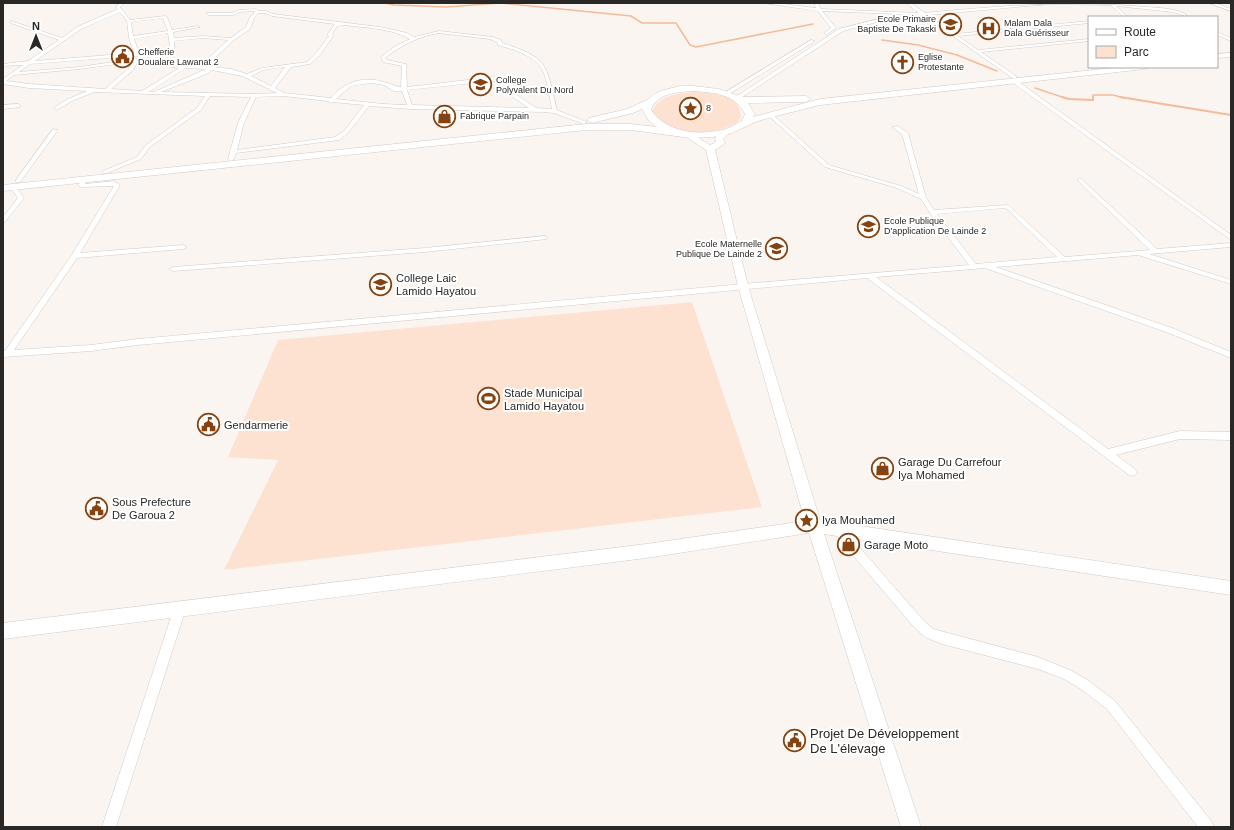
<svg xmlns="http://www.w3.org/2000/svg" width="1234" height="830" font-family="Helvetica,sans-serif">
	<style>
		.green { fill: #fde2d2 }
		.lines { fill: none; stroke-linecap: round; stroke-linejoin: round }
		.stream-far1 { stroke: #f4bb99; stroke-width: 1.5 }
		.stream { stroke: #f4bb99; stroke-width: 2 }
		.street-casing { stroke: #d1cbc7; stroke-width: 1 }
		.secondary-casing { stroke: #d1cbc7; stroke-width: 1 }
		.primary-casing { stroke: #d1cbc7; stroke-width: 1 }
		.street { fill: #fff; fill-rule: evenodd }
		.secondary { fill: #fff; fill-rule: evenodd }
		.primary { fill: #fff; fill-rule: evenodd }
		.labels { text-anchor: middle; stroke-width: 4; stroke-linejoin: round; paint-order: stroke }
		.far-poi-label { font-size: 9px; fill: #2a2826; stroke: #fff; text-anchor: start }
		.poi-label { font-size: 11px; fill: #2a2826; stroke: #fff; text-anchor: start }
		.near-poi-label { font-size: 13px; fill: #2a2826; stroke: #fff; text-anchor: start }
	</style>
	<rect width="100%" height="100%" fill="#fbf5f1"/>
	<!-- green -->
	<g class="green">
		<path d="M691,92C706,93 734,92 740,110C740,113 742,116 740,119C737,124 730,126 725,128C701,136 667,134 652,111C661,95 673,95 691,92Z"/>
		<polygon points="692,302 762,507 224,570 278,460 228,457 278,340"/>
	</g>
	<g class="lines">
		<!-- stream-far1 -->
		<g class="stream-far1">
			<polyline points="385,3 394,5 447,7 500,3 631,16 642,23 676,23 690,45 696,47 813,24"/>
			<polyline points="882,40 918,45 957,55 997,71"/>
			<polyline points="1035,88 1065,98"/>
			<polyline points="1093,98 1093,95 1113,95 1124,98"/>
		</g>
		<!-- stream -->
		<g class="stream">
			<polyline points="1062,97 1069,99 1093,100 1093,97"/>
			<polyline points="1120,97 1231,115"/>
		</g>
		<defs>
			<g id="street">
				<path d="M120,3H125L120,7L130,20L165,16L167,17L172,30L198,26L200,27L173,32L174,38L203,36L231,38L246,27L250,17L254,14V11L240,12L233,15H208L206,13H232L239,10L256,9L258,11H266L273,14L380,27L407,33L414,37L439,31L493,37L501,40L502,43C550,58 546,65 557,110L587,122L584,124L554,113L544,112L410,109L369,106L348,133L339,140L236,153L234,159L231,161L228,159L238,123L251,97L210,96L201,110L150,147L141,159L107,173H103V171L137,157L146,145L197,108L205,96L94,92L72,101L57,110L54,108L55,107L68,99L87,91L29,88L3,84V79L23,65L3,66V64L28,61L59,40L11,23V21L62,38L77,27L118,9L116,7ZM120,12L127,21L129,38L134,53L35,61L81,29ZM258,13H265L272,16L335,24L327,35L329,36L316,53L307,62L262,68L247,74L231,69L206,66L234,40L250,29L254,18ZM163,18L168,31L133,36L131,22ZM344,25C366,28 391,28 410,39L394,47L381,57L383,62L402,66L401,87C395,87 393,84 387,83C365,75 345,81 331,98L284,93L275,88L291,67L310,64L320,55L334,35L332,34L337,26ZM168,33L170,48L166,63L150,59L139,53L134,39ZM439,33L490,39L497,42L498,45C512,49 534,55 542,69C548,81 549,96 552,109L536,108L511,91L501,79L494,77L407,87L406,64L387,60L385,58C402,45 419,36 439,33ZM203,38L228,40L200,66L170,64L174,54V41ZM136,56L141,58L79,67L19,72L30,64ZM144,60L167,66L179,68L142,91L111,89L133,70L138,61ZM133,62L129,68L105,89L29,84L6,81L14,75L79,69ZM285,67L271,86L251,76L263,70ZM185,68L206,69L154,92H149ZM212,70L242,76L277,93L254,94L161,92L204,75ZM494,81H497L507,93L529,108L412,105L407,90ZM371,83L384,85L394,91H402L407,105L383,104L336,99L351,86ZM283,96L328,101L331,103L333,102L364,105L344,131L335,137L237,150L244,123L256,97Z"/>
				<path d="M763,3H775L816,8L814,3H818L821,9L919,13L906,3H911L925,13C998,6 1072,0 1146,7C1159,8 1176,8 1187,15L1185,16L1173,12L1116,6L1128,17H1123L1111,5L1050,4L928,15L955,34L1089,21V23L958,36L978,50L1089,39V41L981,52L1016,76V78L1014,79L923,15L822,11L836,28L826,35L824,33L831,28L818,11Z"/>
				<polygon points="1209,3 1215,3 1231,9 1231,11"/>
				<polygon points="894,15 896,17 843,31 739,99 734,98 839,29"/>
				<polygon points="1217,32 1231,38 1231,41 1217,35"/>
				<polygon points="811,40 815,41 729,94 724,93"/>
				<polygon points="1012,80 1016,80 1231,235 1231,240 1012,82"/>
				<polygon points="18,104 20,105 20,107 3,109 3,105"/>
				<path d="M771,113L829,165L901,186L919,194L902,134L892,127L897,126L908,133L926,198L934,210L1008,205L1065,257L1150,250L1078,181L1077,180L1080,178L1157,249L1231,243V247L1149,254L1231,280V284L1138,255L996,267L1172,328L1231,352V358L1166,332L985,268L876,277L1108,449L1180,431L1231,432V440L1180,439L1116,455L1135,469L1137,472L1135,475L1132,476L1129,475L867,278L138,345L91,351L3,357V351H5L71,256L114,186L81,187L78,185L82,178L84,177L87,179L85,184L114,181L120,185L80,253L183,245L187,247L183,249L77,258L14,350L91,345L138,339L743,284L969,265L930,213L921,199L897,188L825,167L769,116L768,115ZM1005,208L1007,209L1057,257L976,264L937,214Z"/>
				<polygon points="53,129 58,130 20,182 16,182 16,180"/>
				<polygon points="13,185 15,186 24,198 5,222 3,223 3,217 18,198 10,187"/>
				<polygon points="545,236 548,238 547,239 425,252 173,271 169,269 173,267 425,248"/>
				<polygon points="837,525 841,526 922,619 933,629 1038,657 1072,671 1089,681 1115,701 1212,822 1214,827 1198,827 1107,709 1081,689 1064,679 1038,669 942,644 925,637 914,627 833,532 832,529 833,526"/>
				<polygon points="180,603 184,604 186,608 116,827 102,827 174,608 176,604"/>
			</g>
			<polygon id="secondary" points="722,131 725,131 729,133 723,139 725,143 715,150 748,286 820,520 1231,581 1231,595 824,534 921,827 901,827 809,533 646,558 3,639 3,623 646,544 805,521 738,286 706,150 682,134 683,132 689,132 710,145 716,142 715,138"/>
			<g id="primary">
				<polygon points="1231,53 1231,57 1217,58 1217,54"/>
				<path d="M1122,67H1149L1145,69L820,105L772,117L755,122L730,134L713,137L691,138L631,130H586L3,191V185L586,124H631L657,127L649,121L642,109L633,113L592,123L587,120L589,118L627,109L647,100L654,94L664,90L680,86H693L719,89L742,97L806,96L810,99L806,102L748,103L755,114L753,117L820,99ZM693,91C715,93 734,93 745,114L742,121C735,124 729,129 722,130C697,136 666,132 651,110C657,93 677,92 693,91Z"/>
			</g>
		</defs>
		<!-- street casing -->
		<use href="#street" class="street-casing"/>
		<!-- secondary casing -->
		<use href="#secondary" class="secondary-casing"/>
		<!-- primary casing -->
		<use href="#primary" class="primary-casing"/>
		<!-- street -->
		<use href="#street" class="street"/>
		<!-- secondary -->
		<use href="#secondary" class="secondary"/>
		<!-- primary -->
		<use href="#primary" class="primary"/>
	</g>
	<!-- icons -->
	<defs>
		<symbol id="school-ring" viewBox="-11 -11 22 22"><circle r="9.5" fill="#fff" stroke="#854311" stroke-width="1.5"/><path d="M0-5L7-2L0 1L-7-2ZM-4 1L0 2.5L4 1V4Q0 6-4 4Z" fill="#854311"/></symbol>
		<symbol id="hospital-ring" viewBox="-11 -11 22 22"><circle r="9.5" fill="#fff" stroke="#854311" stroke-width="1.5"/><path d="M-5-5h3v3.5h4V-5h3V5h-3V1.5h-4V5h-3Z" fill="#854311"/></symbol>
		<symbol id="civic-ring" viewBox="-11 -11 22 22"><circle r="9.5" fill="#fff" stroke="#854311" stroke-width="1.5"/><path d="M-.6-6.5H3V-4.5H.6V-3L4-1V1h2V6H-6V1h2V-1L-.6-3ZM-1.2 2.5V6h2.4V2.5Z" fill="#854311"/></symbol>
		<symbol id="church-ring" viewBox="-11 -11 22 22"><circle r="9.5" fill="#fff" stroke="#854311" stroke-width="1.5"/><path d="M-1.2-6h2.4v3.5h3.3v2.4h-3.3V6h-2.4V-.1h-3.3v-2.4h3.3Z" fill="#854311"/></symbol>
		<symbol id="sight-ring" viewBox="-11 -11 22 22"><circle r="9.5" fill="#fff" stroke="#854311" stroke-width="1.5"/><path d="M0-6L1.8-2.2L6-1.7L2.9 1.2L3.7 5.4L0 3.3L-3.7 5.4L-2.9 1.2L-6-1.7L-1.8-2.2Z" fill="#854311"/></symbol>
		<symbol id="shop-ring" viewBox="-11 -11 22 22"><circle r="9.5" fill="#fff" stroke="#854311" stroke-width="1.5"/><path d="M-5-2.5h2.3a2.7 3.5 0 0 1 5.4 0H5L5.5 6h-11ZM-1.5-2.5h3a1.5 2.3 0 0 0-3 0Z" fill="#854311"/></symbol>
		<symbol id="stadium-ring" viewBox="-11 -11 22 22"><circle r="9.5" fill="#fff" stroke="#854311" stroke-width="1.5"/><path d="M0-5a6.5 5 0 1 0 0 10a6.5 5 0 1 0 0-10ZM-3.5-1.8h7v3.6h-7Z" fill="#854311"/></symbol>
	</defs>
	<g fill-rule="evenodd">
		<use href="#school-ring" x="938" y="12" width="25" height="25"/>
		<use href="#hospital-ring" x="976" y="16" width="25" height="25"/>
		<use href="#civic-ring" x="110" y="44" width="25" height="25"/>
		<use href="#church-ring" x="890" y="50" width="25" height="25"/>
		<use href="#school-ring" x="468" y="72" width="25" height="25"/>
		<use href="#sight-ring" x="678" y="96" width="25" height="25"/>
		<use href="#shop-ring" x="432" y="104" width="25" height="25"/>
		<use href="#school-ring" x="856" y="214" width="25" height="25"/>
		<use href="#school-ring" x="764" y="236" width="25" height="25"/>
		<use href="#school-ring" x="368" y="272" width="25" height="25"/>
		<use href="#stadium-ring" x="476" y="386" width="25" height="25"/>
		<use href="#civic-ring" x="196" y="412" width="25" height="25"/>
		<use href="#shop-ring" x="870" y="456" width="25" height="25"/>
		<use href="#civic-ring" x="84" y="496" width="25" height="25"/>
		<use href="#sight-ring" x="794" y="508" width="25" height="25"/>
		<use href="#shop-ring" x="836" y="532" width="25" height="25"/>
		<use href="#civic-ring" x="782" y="728" width="25" height="25"/>
	</g>
	<g class="labels">
		<!-- far-poi labels -->
		<g class="far-poi-label">
			<text x="936" y="22" text-anchor="end">Ecole Primaire<tspan x="936" dy="10">Baptiste De Takaski</tspan></text>
			<text x="1004" y="26">Malam Dala<tspan x="1004" dy="10">Dala Guérisseur</tspan></text>
			<text x="138" y="55">Chefferie<tspan x="138" dy="10">Doualare Lawanat 2</tspan></text>
			<text x="918" y="60">Eglise<tspan x="918" dy="10">Protestante</tspan></text>
			<text x="496" y="83">College<tspan x="496" dy="10">Polyvalent Du Nord</tspan></text>
			<text x="706" y="111">8</text>
			<text x="460" y="119">Fabrique Parpain</text>
			<text x="884" y="224">Ecole Publique<tspan x="884" dy="10">D'application De Lainde 2</tspan></text>
			<text x="762" y="247" text-anchor="end">Ecole Maternelle<tspan x="762" dy="10">Publique De Lainde 2</tspan></text>
		</g>
		<!-- poi labels -->
		<g class="poi-label">
			<text x="396" y="282">College Laic<tspan x="396" dy="13">Lamido Hayatou</tspan></text>
			<text x="504" y="397">Stade Municipal<tspan x="504" dy="13">Lamido Hayatou</tspan></text>
			<text x="224" y="429">Gendarmerie</text>
			<text x="898" y="466">Garage Du Carrefour<tspan x="898" dy="13">Iya Mohamed</tspan></text>
			<text x="112" y="506">Sous Prefecture<tspan x="112" dy="13">De Garoua 2</tspan></text>
			<text x="822" y="524">Iya Mouhamed</text>
			<text x="864" y="549">Garage Moto</text>
		</g>
		<!-- near-poi labels -->
		<g class="near-poi-label">
			<text x="810" y="738">Projet De Développement<tspan x="810" dy="15">De L'élevage</tspan></text>
		</g>
	</g>
	<!-- border -->
	<rect width="1234" height="830" fill="none" stroke="#2a2826" stroke-width="8"/>
	<!-- legend -->
	<rect x="1088" y="16" width="130" height="52" fill="#ffffff" stroke="#aaa9a8"/>
	<rect x="1096" y="29" width="20" height="6" fill="#ffffff" stroke="#aaa9a8"/>
	<text x="1124" y="36" font-size="12" fill="#2a2826">Route</text>
	<rect x="1096" y="46" width="20" height="12" fill="#fde2d2" stroke="#aaa9a8"/>
	<text x="1124" y="56" font-size="12" fill="#2a2826">Parc</text>
	<!-- north arrow -->
	<g transform="translate(36 36)" stroke="#ffffff" stroke-width="3" paint-order="stroke">
	<path d="M0-3L7 15L0 10L-7 15Z" fill="#2a2826"/>
	<text y="-6" font-size="11" font-weight="bold" text-anchor="middle" fill="#2a2826">N</text>
	</g>
</svg>
